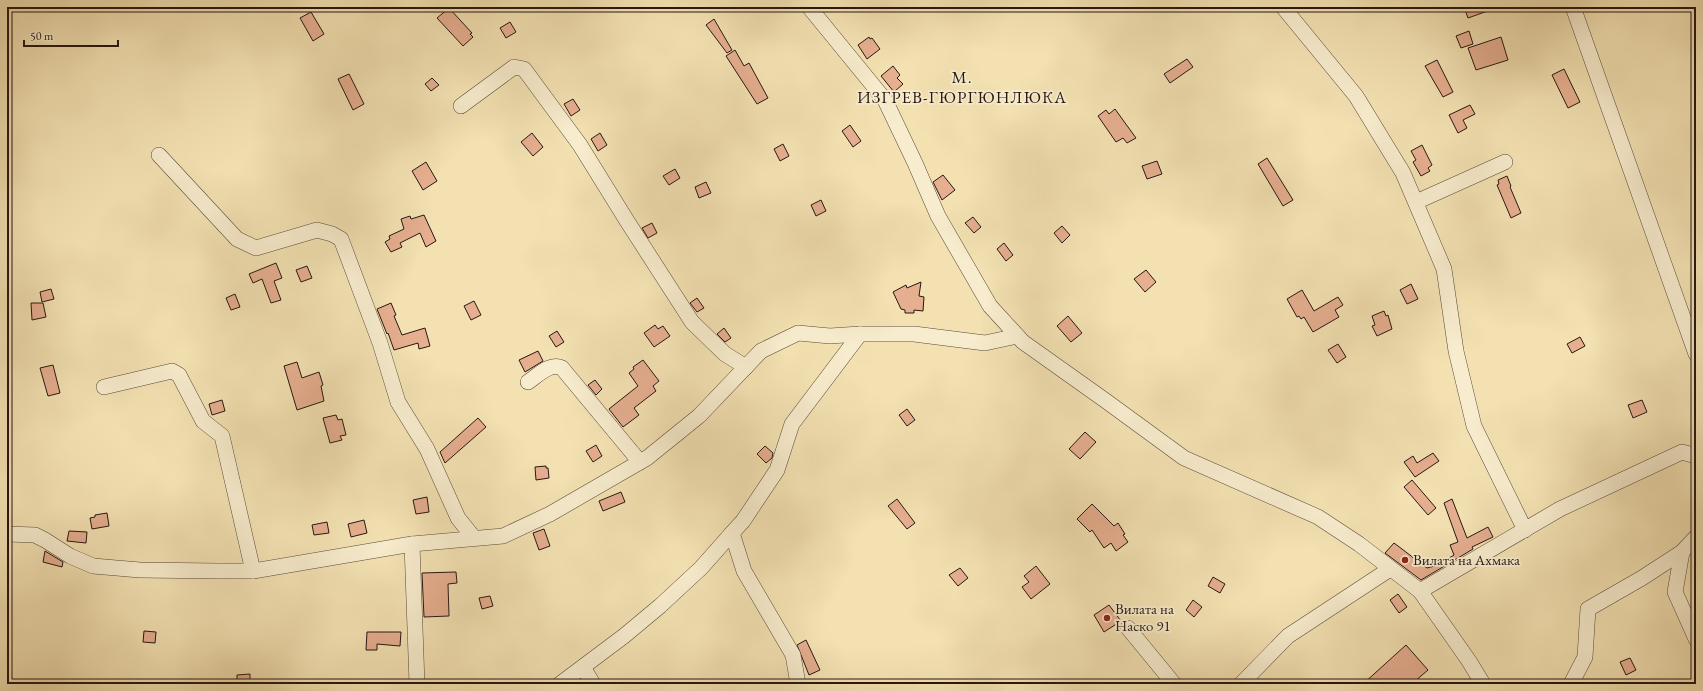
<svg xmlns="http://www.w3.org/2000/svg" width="1703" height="691" font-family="'EB Garamond',serif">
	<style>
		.building { fill: #e6af90; stroke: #261711 }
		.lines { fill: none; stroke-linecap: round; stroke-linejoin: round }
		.street-casing { stroke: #594a39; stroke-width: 16 }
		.street { stroke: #f7eccd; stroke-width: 15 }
		.poi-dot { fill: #8f2418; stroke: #f7eccd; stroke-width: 1.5 }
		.labels { text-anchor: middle; stroke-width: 3.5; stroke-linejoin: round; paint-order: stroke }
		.poi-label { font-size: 15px; fill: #261711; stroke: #f7eccd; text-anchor: start }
		.quarter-label { font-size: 17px; letter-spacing: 1px; fill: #261711; stroke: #f7eccd }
	</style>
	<rect width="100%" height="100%" fill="#f3e1b2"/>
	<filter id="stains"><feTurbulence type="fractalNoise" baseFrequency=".005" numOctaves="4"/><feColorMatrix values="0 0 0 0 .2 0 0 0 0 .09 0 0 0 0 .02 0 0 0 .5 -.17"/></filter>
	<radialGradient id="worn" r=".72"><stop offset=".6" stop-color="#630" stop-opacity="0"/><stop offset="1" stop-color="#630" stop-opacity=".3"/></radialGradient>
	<!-- building -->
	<g class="building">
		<polygon points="1464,7 1495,7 1496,8 1468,18"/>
		<polygon points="449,8 472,33 470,34 473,37 463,46 437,18"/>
		<polygon points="311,12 324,34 313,41 300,18"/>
		<polygon points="714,19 732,50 727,53 706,25"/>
		<polygon points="510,22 516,32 506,38 500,28"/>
		<polygon points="1469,31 1473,44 1461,48 1456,36"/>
		<polygon points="869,37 870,39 872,38 880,49 867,59 858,45"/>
		<polygon points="1501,37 1508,60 1476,70 1468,48"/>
		<polygon points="735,50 744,66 749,63 768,98 757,104 726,56"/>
		<polygon points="1187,59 1193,67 1170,83 1164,74"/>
		<polygon points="1437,60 1453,92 1443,97 1425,66"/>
		<polygon points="893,66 900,75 897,78 903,84 894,92 881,76"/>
		<polygon points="1564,69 1580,102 1568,108 1552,75"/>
		<polygon points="349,74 364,104 353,110 338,79"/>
		<polygon points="432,78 439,85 431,91 425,84"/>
		<polygon points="573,99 580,110 571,116 564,104"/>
		<polygon points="1470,105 1475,114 1463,120 1467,128 1458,133 1449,115"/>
		<polygon points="1115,109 1136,138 1127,143 1123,138 1116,142 1098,116 1106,110 1109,114"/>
		<polygon points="850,125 861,141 853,147 842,131"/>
		<polygon points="532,133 543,147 533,156 521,142"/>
		<polygon points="600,133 607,145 598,151 591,139"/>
		<polygon points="783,144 789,156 780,161 774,149"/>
		<polygon points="1422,145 1432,165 1428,168 1430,171 1421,176 1413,162 1416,160 1411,151"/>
		<polygon points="1267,158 1293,200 1283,206 1258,164"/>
		<polygon points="1157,161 1162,174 1147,179 1142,166"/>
		<polygon points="426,162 437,181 423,190 412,171"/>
		<polygon points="675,169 680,178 669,185 663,176"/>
		<polygon points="943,175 955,190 942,200 933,182"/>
		<polygon points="1507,176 1511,186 1510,187 1521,213 1511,218 1497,185 1499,184 1498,180"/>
		<polygon points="706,182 711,193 699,198 695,187"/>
		<polygon points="821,200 826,211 816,216 811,205"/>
		<polygon points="424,215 436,241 426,247 420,233 400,243 402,247 391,252 385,242 390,239 389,236 404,229 401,219 410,216 411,219"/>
		<polygon points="973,217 981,227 974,233 965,223"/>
		<polygon points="652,223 657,233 648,238 642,228"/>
		<polygon points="1062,226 1070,235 1062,243 1054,233"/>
		<polygon points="1004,243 1013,255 1006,261 997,249"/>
		<polygon points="276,263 282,278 274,281 281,300 271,303 262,279 253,283 249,274"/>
		<polygon points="307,266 312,278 301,282 296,270"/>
		<polygon points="1146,270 1156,282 1145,292 1134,279"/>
		<polygon points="921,282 919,296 924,297 923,311 914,310 914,313 905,313 905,310 901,309 893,292 906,285 907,288"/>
		<polygon points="1411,284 1418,299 1407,304 1400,290"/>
		<polygon points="51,289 54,299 42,302 40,292"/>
		<polygon points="1302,290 1314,311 1338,297 1343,305 1335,310 1339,317 1313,332 1304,317 1301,319 1299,316 1297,317 1287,299"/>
		<polygon points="235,294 240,307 231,310 226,298"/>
		<polygon points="697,298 704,308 697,312 690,303"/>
		<polygon points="474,301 481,315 471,320 464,306"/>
		<polygon points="31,303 43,303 46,317 32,320"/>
		<polygon points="391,303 396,315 394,316 402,335 425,328 430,346 419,349 418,343 394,350 388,333 387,334 377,309"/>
		<polygon points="1384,311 1386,316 1388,315 1392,329 1377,336 1372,326 1375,325 1372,316"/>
		<polygon points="1068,316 1082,333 1071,342 1057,326"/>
		<polygon points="655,325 658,329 663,326 670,336 654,347 644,333"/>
		<polygon points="724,328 731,338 725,342 717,334"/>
		<polygon points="557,331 564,342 556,347 549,336"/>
		<polygon points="1580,337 1585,346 1572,353 1567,344"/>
		<polygon points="1338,344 1346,357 1337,363 1328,350"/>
		<polygon points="538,351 543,361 525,372 519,360"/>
		<polygon points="643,360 659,381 653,386 656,391 634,408 639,415 623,427 609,409 638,386 629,373 634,369 633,367"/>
		<polygon points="297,362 302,378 319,372 323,385 321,386 324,401 297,410 284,366"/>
		<polygon points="53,365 60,393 48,396 40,368"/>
		<polygon points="595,380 602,389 596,395 588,385"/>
		<polygon points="222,400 225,411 212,415 209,404"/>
		<polygon points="1642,400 1647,412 1633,418 1628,405"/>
		<polygon points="907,409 915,420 907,426 899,415"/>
		<polygon points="336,415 338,420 342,419 346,435 340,436 342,440 330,443 323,418"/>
		<polygon points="478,418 486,427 445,463 440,452"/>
		<polygon points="1085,432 1096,442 1080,459 1069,449"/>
		<polygon points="596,445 602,456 593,462 586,451"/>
		<polygon points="765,446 773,453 772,458 766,463 757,454"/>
		<polygon points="1433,453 1439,461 1415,477 1404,462 1413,456 1417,463"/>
		<polygon points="546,466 546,468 548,468 549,478 536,480 535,467"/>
		<polygon points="1412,480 1436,508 1428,515 1404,487"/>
		<polygon points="621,492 625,502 603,511 599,501"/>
		<polygon points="427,497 429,512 416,514 413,500"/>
		<polygon points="897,499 915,523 907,529 888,506"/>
		<polygon points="1452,499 1467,538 1488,527 1493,537 1472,547 1473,549 1421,580 1385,553 1394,543 1427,568 1438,565 1454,555 1450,545 1458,542 1444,503"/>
		<polygon points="1092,504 1114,526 1118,523 1125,534 1123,535 1128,542 1116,551 1111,543 1104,548 1092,530 1090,532 1077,519"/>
		<polygon points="107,513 109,526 92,529 90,518 95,517 95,515"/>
		<polygon points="364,520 367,533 351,537 348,524"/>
		<polygon points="327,522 329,533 314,535 312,525"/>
		<polygon points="544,529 550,546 539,550 533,533"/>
		<polygon points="69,531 87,532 86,543 67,541"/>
		<polygon points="45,551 63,562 62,567 43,562"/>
		<polygon points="1036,566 1050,584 1031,599 1022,587 1029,582 1024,576"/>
		<polygon points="960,568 968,578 958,586 949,575"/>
		<polygon points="456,572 457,583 448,584 449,616 424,617 422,573"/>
		<polygon points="1213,577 1225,584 1220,593 1208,586"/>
		<polygon points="1398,594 1407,607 1399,613 1390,600"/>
		<polygon points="490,596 493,606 482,609 479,598"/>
		<polygon points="1193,600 1202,607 1194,617 1186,610"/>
		<polygon points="1109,605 1121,621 1104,632 1094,615"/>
		<polygon points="144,631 156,632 155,643 143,642"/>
		<polygon points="367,632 401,632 400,646 377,644 377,650 366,650"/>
		<polygon points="806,640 820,670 809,675 797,645"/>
		<polygon points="1406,645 1428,670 1414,682 1413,684 1363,684"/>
		<polygon points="1630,658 1636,670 1626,675 1620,662"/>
		<polygon points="250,674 250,684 237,684 237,675"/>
	</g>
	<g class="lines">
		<defs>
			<g id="street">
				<polyline points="809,7 885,100 915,163 938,216 990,306 1023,342 1106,401 1184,458 1318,517 1359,544 1420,591"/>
				<polyline points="1283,7 1356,96 1403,173 1444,269 1456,351 1474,426 1525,530"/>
				<polyline points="1573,7 1696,354"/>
				<polyline points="461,106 514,67 524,69 580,145 627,221 692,322 725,354 746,367"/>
				<polyline points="159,155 237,239 256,248 317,230 332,234 341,239 380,343 398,402 427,449 458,518 474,538"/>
				<polyline points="1416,202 1505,162"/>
				<path d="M528,382C537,376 550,362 562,368L640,462"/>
				<polyline points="104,387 172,371 179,375 203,421 222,436 253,571"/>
				<polyline points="732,533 744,571 793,655 798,684"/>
				<polyline points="7,534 35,535 45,540 70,556 93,566 140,570 218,571 253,571 412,544 503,536 550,514 647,458 699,416 761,351 798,333 830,336 860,334"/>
				<polyline points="1696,537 1682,552 1675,592 1696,639"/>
				<polyline points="412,544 417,684"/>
				<polyline points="1128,628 1174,684"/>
				<polyline points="583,667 593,684"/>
				<polyline points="560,684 624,636 660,606 701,568 732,533 743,521 777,470 792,424 860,334 914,334 985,343 1017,336"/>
				<polyline points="1241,684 1288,636 1390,569"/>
				<polyline points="1483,684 1469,661 1420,591 1560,509 1682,452 1696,456"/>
				<polyline points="1571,684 1585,657 1588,609 1642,578 1682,552"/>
			</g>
		</defs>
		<!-- street casing -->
		<use href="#street" class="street-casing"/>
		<!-- street -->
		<use href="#street" class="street"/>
	</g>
	<!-- markers -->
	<g class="poi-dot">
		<circle cx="1405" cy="560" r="4"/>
		<circle cx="1107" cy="618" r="4"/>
	</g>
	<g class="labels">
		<!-- poi labels -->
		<g class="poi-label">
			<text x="1413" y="565">Вилата на Ахмака</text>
			<text x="1115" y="614">Вилата на<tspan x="1115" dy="17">Наско 91</tspan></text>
		</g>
		<!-- quarter labels -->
		<g class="quarter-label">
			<text x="962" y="83">М.<tspan x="962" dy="20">ИЗГРЕВ-ГЮРГЮНЛЮКА</tspan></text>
		</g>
	</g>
	<!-- margin -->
	<rect width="1703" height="691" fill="none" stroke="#f3e1b2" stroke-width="24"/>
	<rect x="8" y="8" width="1687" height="675" fill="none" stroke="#261711" stroke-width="2"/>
	<rect x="12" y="12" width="1679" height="667" fill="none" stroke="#261711"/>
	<!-- scale -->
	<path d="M24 40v6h94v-6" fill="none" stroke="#261711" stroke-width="2"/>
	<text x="30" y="40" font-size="12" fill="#261711" stroke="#f7eccd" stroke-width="3" paint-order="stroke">50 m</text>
	<rect width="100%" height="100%" filter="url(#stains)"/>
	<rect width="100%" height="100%" fill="url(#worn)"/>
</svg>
